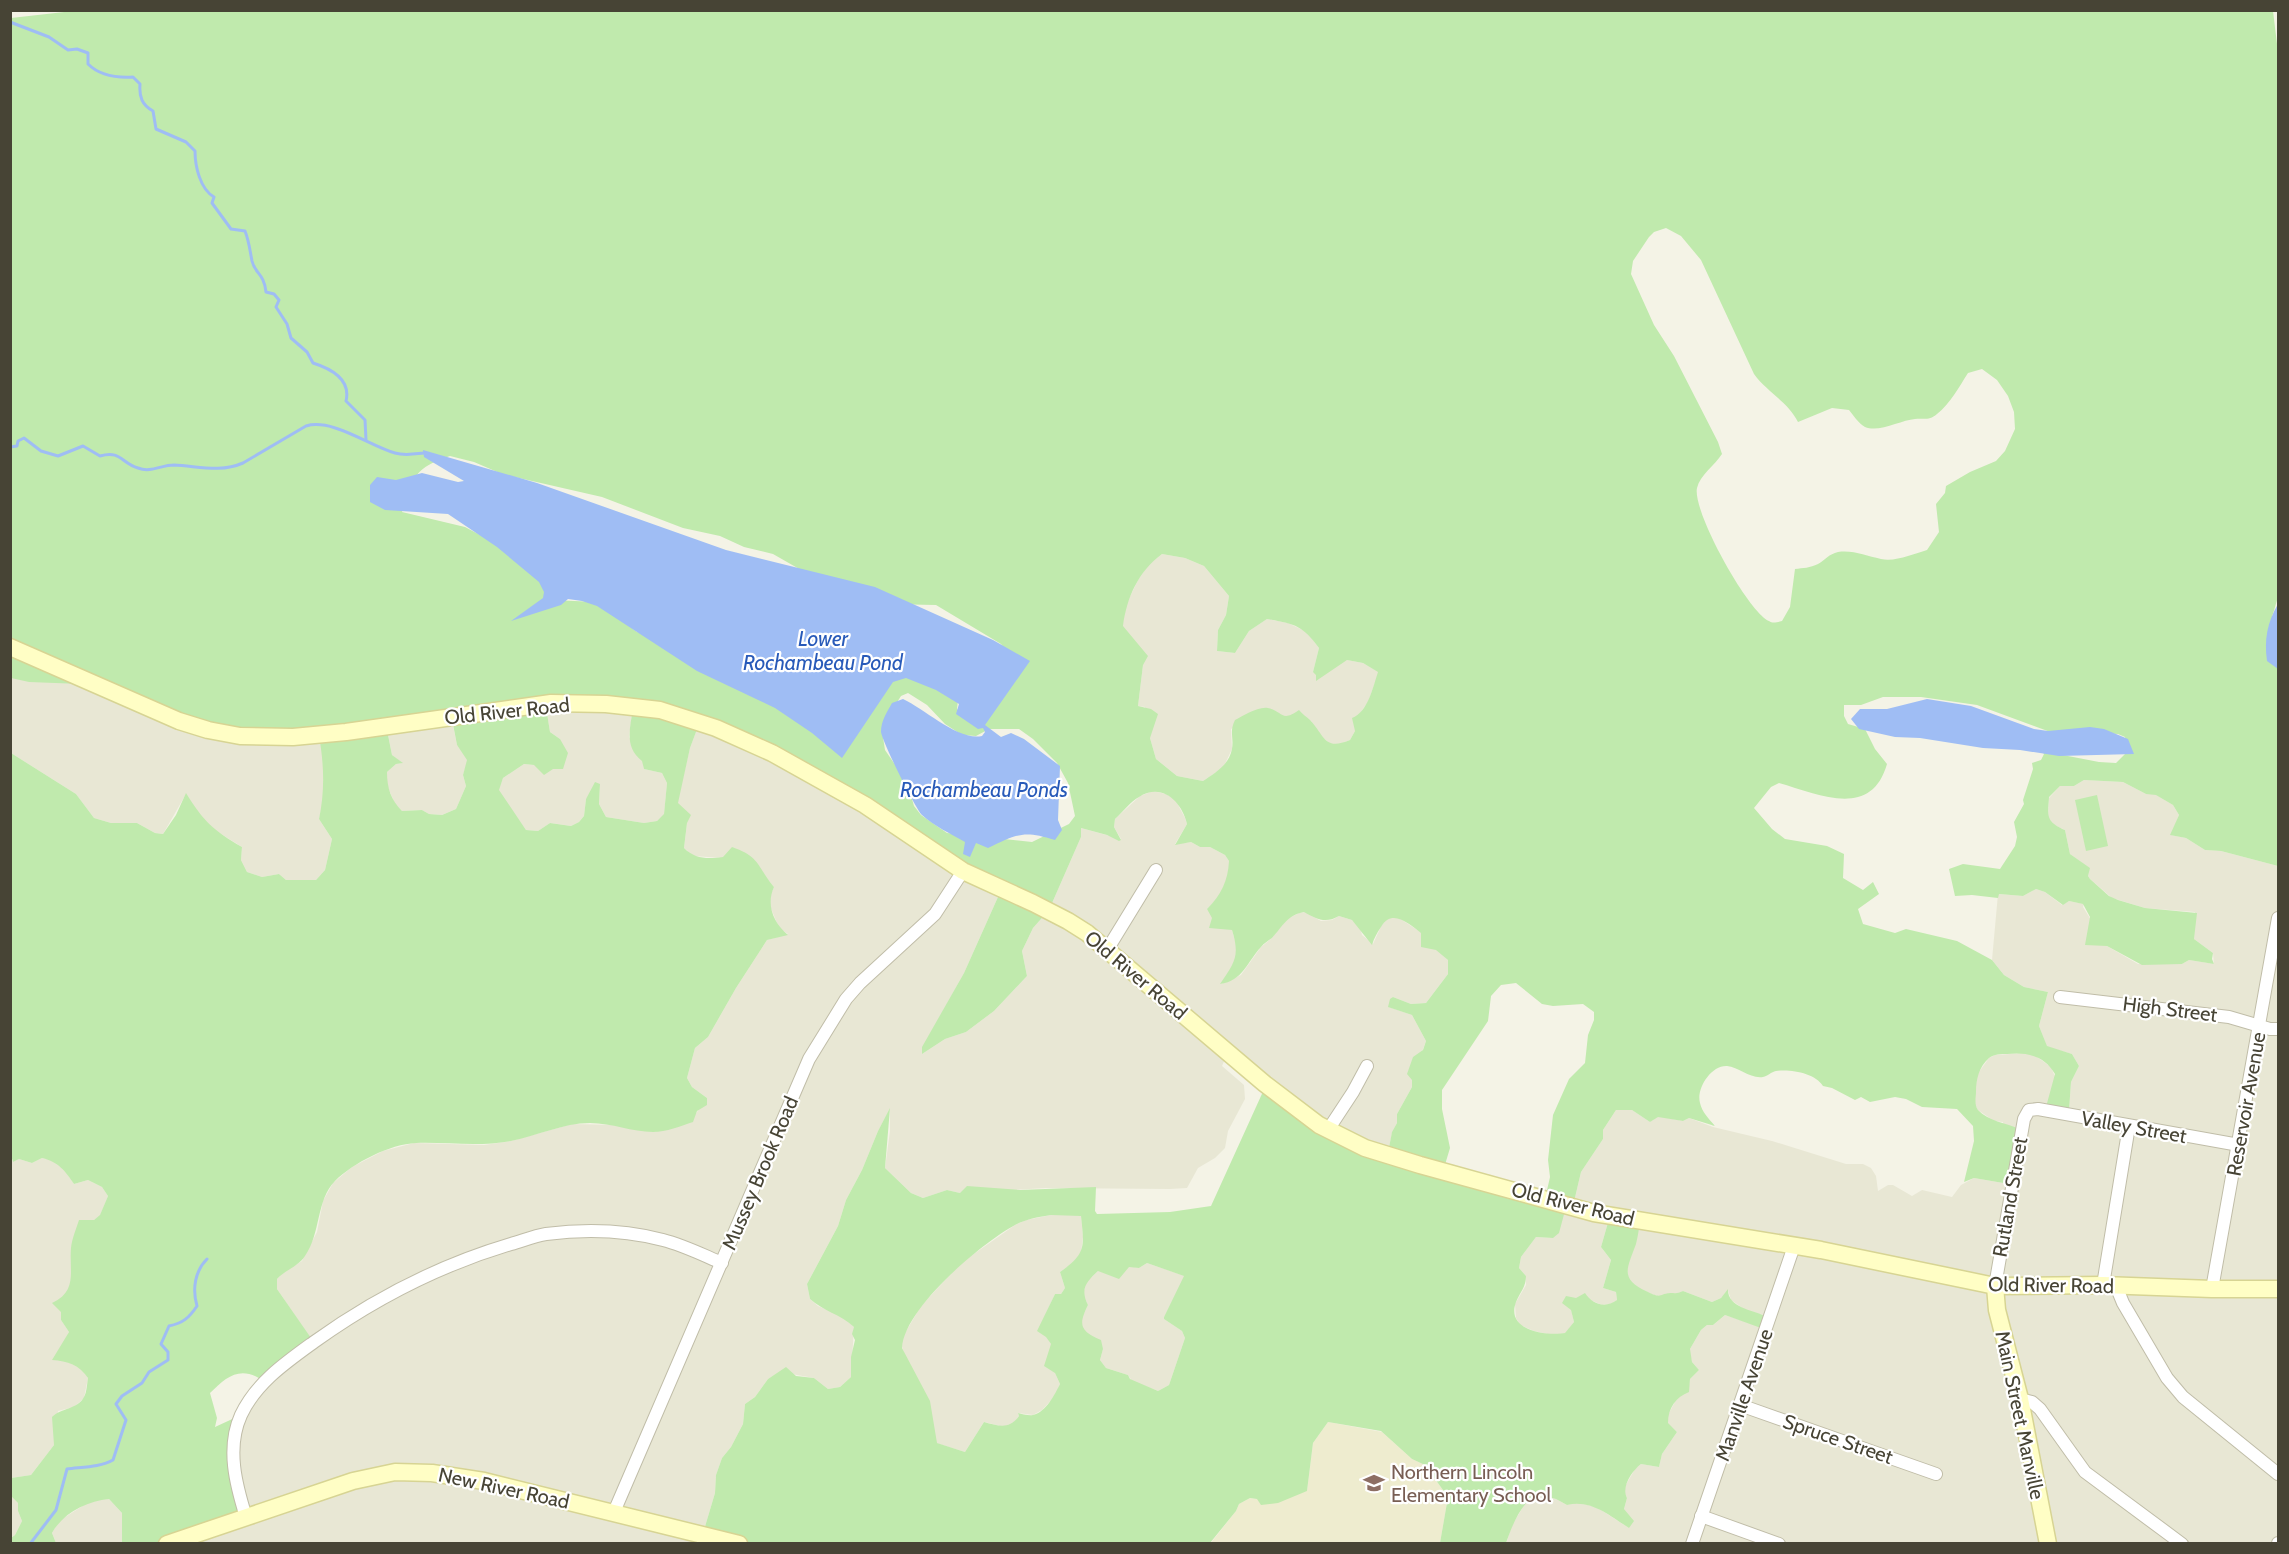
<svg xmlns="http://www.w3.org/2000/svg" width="2289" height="1554" font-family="Cabin,sans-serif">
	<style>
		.residential { fill: #e8e7d4 }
		.education { fill: #eeeccf }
		.green { fill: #c0eaad; fill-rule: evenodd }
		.water { fill: #9fbdf4 }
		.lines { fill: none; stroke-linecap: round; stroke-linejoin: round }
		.stream { stroke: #9fbdf4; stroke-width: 3 }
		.street-casing { stroke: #c0bda8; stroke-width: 14 }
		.secondary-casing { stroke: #d7d493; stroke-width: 19 }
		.street { stroke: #fff; stroke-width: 12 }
		.secondary { stroke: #fffec5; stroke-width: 16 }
		.labels { text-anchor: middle; stroke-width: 4.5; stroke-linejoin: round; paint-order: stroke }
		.street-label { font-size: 20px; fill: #474435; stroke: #fff }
		.education-label { font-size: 20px; fill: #785e54; stroke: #fff; text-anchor: start }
		.water-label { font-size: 21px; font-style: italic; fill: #285ab9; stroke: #fff }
	</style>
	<rect width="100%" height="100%" fill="#f4f3e6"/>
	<!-- residential -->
	<g class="residential">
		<polygon points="1162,554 1185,558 1204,566 1229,596 1226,615 1218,630 1217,651 1235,653 1249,631 1267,619 1288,623 1307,632 1319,648 1313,672 1347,660 1363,663 1379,672 1368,702 1358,716 1355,731 1350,740 1341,744 1330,744 1320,735 1311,721 1284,717 1268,708 1231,729 1232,749 1223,768 1203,781 1177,776 1156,759 1150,738 1145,707 1138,706 1143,665 1122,626 1125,607 1138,580 1148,565"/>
		<polygon points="11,646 320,736 324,763 323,802 319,819 332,839 325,870 316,880 292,881 286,880 279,874 262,877 247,872 241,860 242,847 213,829 200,816 186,794 163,834 155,833 137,823 111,823 94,818 76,794 11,753"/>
		<polygon points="546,707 633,708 629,737 643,761 644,769 662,773 667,783 664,815 657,821 644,823 606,817 599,804 600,784 586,799 584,816 579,822 571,826 550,823 538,831 526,830 498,791 503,778 524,764 534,765 560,739 550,732"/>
		<polygon points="452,720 457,745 468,760 463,775 466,786 456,809 442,815 429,814 422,810 402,811 395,804 387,785 387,772 396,764 402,763 392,755 387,730"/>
		<polygon points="699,724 1002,888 964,973 923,1047 922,1054 945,1039 966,1032 994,1011 1027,976 1022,951 1033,928 1049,910 1081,837 1081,828 1121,839 1114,827 1115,819 1140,796 1153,791 1166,794 1175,799 1185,818 1187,824 1175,844 1191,842 1200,847 1210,847 1225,855 1229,861 1229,874 1219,897 1207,909 1228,929 1232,930 1237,948 1235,962 1221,984 1241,975 1261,947 1272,938 1285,920 1299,913 1305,912 1321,921 1332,920 1339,916 1352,920 1360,927 1362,935 1373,944 1383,922 1389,918 1399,918 1422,933 1448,960 1448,974 1426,1003 1411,1004 1393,997 1389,1007 1412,1015 1426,1041 1412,1080 1412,1087 1397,1114 1397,1123 1392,1133 1388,1153 1338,1135 1228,1052 1222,1066 1244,1085 1245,1099 1228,1131 1225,1148 1215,1158 1198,1168 1187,1188 1170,1189 1046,1188 960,1193 947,1190 923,1198 911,1193 885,1168 890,1131 890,1109 878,1131 862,1170 846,1200 838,1226 807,1284 810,1299 818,1306 844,1317 854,1327 851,1377 840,1387 828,1389 814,1378 780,1372 768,1379 755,1397 745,1404 743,1424 731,1447 722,1458 716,1475 715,1493 704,1530 695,1532 692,1543 161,1544 236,1485 239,1417 311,1339 277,1289 277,1279 285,1271 302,1261 317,1232 323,1201 333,1183 352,1167 383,1151 414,1143 484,1145 511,1141 572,1124 615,1125 655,1132 694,1116 707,1098 692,1087 687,1078 695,1048 708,1037 736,988 767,940 788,934 779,928 770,906 769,898 774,887 768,880 723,858 693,856 684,848 687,823 677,803 690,748"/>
		<polygon points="2084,780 2123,782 2146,794 2155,794 2173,805 2179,815 2171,835 2186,838 2205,850 2221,851 2278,866 2278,1543 1506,1544 1512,1525 1528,1499 1536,1494 1556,1499 1567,1505 1578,1502 1598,1508 1629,1528 1624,1509 1627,1498 1624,1492 1624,1488 1635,1469 1641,1464 1659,1467 1662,1454 1677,1432 1667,1423 1668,1415 1678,1396 1688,1391 1690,1379 1699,1370 1692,1362 1690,1354 1690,1349 1701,1330 1707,1325 1713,1325 1725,1315 1761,1327 1765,1316 1744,1309 1731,1300 1728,1290 1721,1298 1712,1302 1683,1291 1676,1295 1669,1293 1662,1297 1654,1295 1633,1286 1628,1278 1627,1267 1636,1242 1609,1219 1601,1247 1611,1260 1603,1288 1616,1292 1617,1300 1612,1304 1602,1305 1590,1300 1571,1309 1574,1322 1566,1333 1552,1335 1534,1331 1520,1325 1516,1318 1515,1304 1526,1285 1526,1276 1519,1268 1521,1257 1536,1237 1553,1238 1567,1207 1573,1206 1581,1172 1603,1139 1603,1130 1616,1110 1632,1110 1650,1122 1658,1116 1683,1121 1689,1118 1713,1127 1772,1141 1846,1164 1863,1164 1871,1168 1876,1176 1878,1191 1888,1185 1893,1185 1912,1196 1922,1190 1952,1197 1961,1185 1974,1178 2009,1184 2003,1122 1994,1121 1978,1110 1975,1105 1976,1076 1989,1058 1995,1055 2025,1053 2033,1054 2051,1067 2069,1111 2071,1082 2079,1066 2072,1054 2047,1047 2039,1026 2048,992 2024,987 2004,975 1992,960 1998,894 2023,896 2036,889 2045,892 2062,905 2069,901 2084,904 2083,907 2107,946 2138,964 2182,964 2189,960 2214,964 2213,953 2194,939 2195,912 2145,908 2112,898 2090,879 2088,876 2089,868 2070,854 2065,830 2054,825 2048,818 2049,798 2060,786 2074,786"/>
		<polygon points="10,1155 13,1162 19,1159 32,1163 42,1158 49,1159 62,1166 74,1184 88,1180 102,1187 108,1196 100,1216 94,1220 82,1221 72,1246 71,1284 64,1298 61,1312 61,1320 69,1332 63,1344 66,1361 82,1369 88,1378 84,1398 74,1407 58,1411 54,1445 31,1475 11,1478"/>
		<polygon points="1051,1215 1081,1215 1083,1237 1081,1253 1076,1261 1060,1272 1065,1288 1061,1294 1055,1294 1038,1331 1046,1336 1051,1344 1055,1373 1060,1384 1055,1396 1042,1410 1033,1415 1018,1413 1019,1416 1013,1424 1004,1427 984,1422 965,1452 936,1443 902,1347 902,1338 921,1306 961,1263 1015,1225 1026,1220"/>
		<polygon points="1147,1263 1185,1276 1164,1317 1164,1319 1182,1331 1185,1338 1169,1385 1158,1391 1132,1381 1128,1375 1106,1368 1100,1360 1103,1349 1082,1328 1082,1317 1088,1305 1083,1295 1086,1282 1098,1271 1125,1270 1129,1266 1139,1268"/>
		<polygon points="11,1496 18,1503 18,1511 22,1521 15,1535 11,1538"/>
		<polygon points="109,1499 122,1513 122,1543 56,1543 52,1533 59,1521 92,1500"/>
	</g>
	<!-- education -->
	<polygon class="education" points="1328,1422 1382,1432 1412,1459 1425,1465 1448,1497 1440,1543 1210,1544 1236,1511 1239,1504 1250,1498 1257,1499 1307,1491 1313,1443"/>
	<!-- green -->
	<g class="green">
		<path d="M82,10L2273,11L2278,52V597L2272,617L2278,665V866L2221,851L2205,850L2186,838L2170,835L2179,815L2173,805L2156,795L2146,794L2123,782L2084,780L2074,786H2060L2049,797C2048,816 2045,821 2065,830L2070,854L2090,868L2088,876L2090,879L2109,896L2118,900L2145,908L2197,913L2194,939L2213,953L2212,959L2214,964L2189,960L2182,964L2142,965L2107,946L2085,945L2090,917L2083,904L2069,901L2063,905L2045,892L2036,889L2023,896L1999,894L1998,898L1972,895L1955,896L1949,869L1963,864L2000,869L2015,846L2017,837L2014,822L2024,804L2023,800L2033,769L2032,763L2041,760L2044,754L2042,751L2099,762L2116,763L2128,751L2125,737L2118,734L2096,733L2064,737L1977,705L1921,697H1883L1861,705H1844V716L1848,724L1865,729L1875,749L1887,764C1871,820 1818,794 1779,783L1771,787L1754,808L1772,829L1785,839L1827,846L1844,854L1843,878L1863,890L1873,882L1879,894L1858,909L1863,924L1895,933L1906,929L1957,941L1992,960L2004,975L2024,987L2048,992L2039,1026L2047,1046L2072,1054L2079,1066L2071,1082L2069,1111L2046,1107L2055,1074C2044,1055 2026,1052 2007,1054C2001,1054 1994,1054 1989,1058C1979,1067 1976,1079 1976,1092C1976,1097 1974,1105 1978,1110C1988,1121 2006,1123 2020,1129L2009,1184L1974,1178L1964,1182L1974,1141L1973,1126L1957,1109L1922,1107L1906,1099L1895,1097L1870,1102L1861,1097L1855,1100L1832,1088L1823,1086C1815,1073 1791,1069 1776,1071C1771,1072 1768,1076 1763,1077C1750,1079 1739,1067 1727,1066C1711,1065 1696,1089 1700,1103C1702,1112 1709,1119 1715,1126L1689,1118L1683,1121L1658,1117L1650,1122L1632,1110H1616L1603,1130V1139L1581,1172L1573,1206L1566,1207L1559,1233L1553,1238L1536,1237L1521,1257L1519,1268L1526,1276C1526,1287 1520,1292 1516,1302C1505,1331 1547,1336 1565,1333L1574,1322L1571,1310L1562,1303L1566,1296L1576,1298L1585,1293C1592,1304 1605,1309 1617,1300L1616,1292L1603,1288L1611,1260L1601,1247L1609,1219L1640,1221C1639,1228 1638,1236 1636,1244C1627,1269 1619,1279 1648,1292C1662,1299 1659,1294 1670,1293C1676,1293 1677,1294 1683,1291L1712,1302L1721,1298L1728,1289C1727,1307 1752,1310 1765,1316L1761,1328L1725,1315L1713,1325H1707L1701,1330L1690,1349L1692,1362L1699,1370L1690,1379L1689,1392C1676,1397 1668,1408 1668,1423L1677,1432L1662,1454L1659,1467L1641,1464C1632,1471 1621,1487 1627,1498L1624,1509L1634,1521L1629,1528C1610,1516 1591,1499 1567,1505L1556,1499L1536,1494C1520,1505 1512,1526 1506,1543H1440L1448,1497L1425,1465L1412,1459L1381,1431L1328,1422L1313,1443L1307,1491L1278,1503L1261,1505L1257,1499L1250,1498L1239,1504L1236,1511L1210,1543H692L695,1531L704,1530L715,1493L716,1475L722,1458L731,1447L743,1424L745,1404L755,1397L768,1379L786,1367L796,1376L814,1378L828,1389L840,1387L851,1377V1357L855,1340L852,1334L854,1327C840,1314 823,1311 810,1299L807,1284L838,1226L846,1200L862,1170L878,1131L890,1108L885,1168L911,1193L923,1198L947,1190L960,1193L967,1186L1020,1190L1096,1187L1095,1211L1097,1214L1170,1212L1211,1206L1266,1085L1316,1121L1388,1153L1392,1132L1397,1123V1114L1412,1087V1080L1407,1074L1413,1057L1423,1050L1426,1041L1412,1015L1388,1007L1390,999L1393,997L1411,1004L1426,1003L1448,974V960L1436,950L1421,947V933C1409,924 1392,908 1381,927C1377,933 1374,938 1372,945L1352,920L1339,916C1325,924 1317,919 1304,912C1287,915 1283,926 1272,938C1268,941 1264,943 1261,947C1247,962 1243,981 1220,984C1235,962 1240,956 1232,930L1209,928L1212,918L1207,909C1221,895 1228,881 1229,861L1225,855L1210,847H1200L1191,842L1175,845L1187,824C1182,802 1162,782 1139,797C1130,802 1123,812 1115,819L1114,827L1121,840L1119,841L1107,835L1081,828V837L1049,910L1033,928L1022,951L1027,976L994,1011L966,1032L945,1039L922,1054V1047L964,973L1002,888L876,811L699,724L690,748L678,803L691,815L687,823L684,848C695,859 707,859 723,857L732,847C761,857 757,867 774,887C766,904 773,923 788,935L767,940L736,988L708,1037L695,1048L687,1078L692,1087L707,1098V1105L697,1111L693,1122C681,1126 666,1132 653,1132C632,1132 612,1123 590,1123C563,1123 537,1136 511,1141C479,1147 448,1142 416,1143C390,1144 353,1163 335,1181C316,1200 321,1233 305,1256C299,1266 285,1270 277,1279V1289L311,1338L262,1380C240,1365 226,1377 210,1393L217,1418L215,1427L241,1415L233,1451L246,1517L167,1543H122V1513L109,1499C87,1501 63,1513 52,1533L56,1543H11V1538L15,1535L22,1521L18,1511V1503L11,1496V1478L31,1475L54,1445L52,1417C61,1408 78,1409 84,1397C87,1392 87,1383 88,1378C79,1365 68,1361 52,1360L69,1332L61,1320V1312L52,1303C78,1291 69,1271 71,1248C72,1239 76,1229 79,1220H94L100,1215L108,1196L102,1187L88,1180L74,1184C65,1171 59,1162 42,1158L32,1163L19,1159L13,1162L11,1155V753L76,794L94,818L111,823H137L155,833L163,834L176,815L186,793C204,822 213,830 242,847L241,860L247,872L262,877L279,874L286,880H316L325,870L332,839L319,819C325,791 324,764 319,736L231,733L81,684L29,682L11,678V18ZM1666,228L1681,236L1701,260L1754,374C1767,392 1788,402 1798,422L1832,408L1849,410C1853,415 1859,424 1865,427C1879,433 1901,420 1915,419C1924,418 1929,421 1937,414C1950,404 1959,387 1968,373L1982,369L1997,380L2008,396L2014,412L2015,429L2005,451L1996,461L1970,472L1946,486L1945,493L1936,504L1939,532L1927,550C1913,554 1896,562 1881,559C1866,556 1854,550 1838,552C1829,554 1825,560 1818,564C1810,568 1803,568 1795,569L1790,607L1782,621C1777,622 1773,624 1769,621C1748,612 1692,511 1697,488C1700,475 1715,465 1722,454L1718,442L1674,356L1654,325L1631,274L1633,261L1649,237L1654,232ZM450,456L474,462L502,474L602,497L683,528L720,536L744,547L773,554L822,582L884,604L936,605L1001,644L1020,669L964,715L957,709L958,700L901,665L637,632L597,602L552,600L538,568L520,556L465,527L402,512C413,477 414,468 450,456ZM1162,554L1185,558L1204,566L1229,596L1226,615L1218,630L1217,651L1235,653L1249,631L1267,619C1295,624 1302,625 1319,648L1313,672L1316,675V681L1347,660L1363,663L1378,672C1373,687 1368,712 1352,718L1355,731L1350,740C1324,751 1325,736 1310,720C1307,717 1302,714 1299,710C1281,723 1283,711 1268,708C1258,706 1243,716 1235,720C1229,732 1234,737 1232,749C1229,765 1215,773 1203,781L1177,776L1156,759L1150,738L1158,714L1151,709L1138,706L1143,665L1148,656L1123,626C1127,597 1138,572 1162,554ZM908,693L927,705L945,724L962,735L976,736L989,729H1019L1033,739L1057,763L1068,783L1075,816L1069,824L1032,842L947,833L921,815L914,806L907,782L885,750L882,731L887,718L901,696ZM546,707L633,708C630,729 624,747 642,761L644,769L662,773L667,783L664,814L657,821L644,823L606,817L599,804L600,784L595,782L586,799L584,816L579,822L571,826L550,823L538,831L526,830L499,790L503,778L524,764L534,765L544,775L553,769H563L568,753L560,739L550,732ZM452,719L457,745L467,760L463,775L466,786L456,809L442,815L429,814L422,810L402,811C391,800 387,788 387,772L396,764L403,763L392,755L387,730ZM1516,983L1542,1004L1553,1006L1583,1004L1594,1012V1020L1588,1035L1585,1063L1569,1079L1553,1115L1548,1160L1550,1177L1545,1199L1444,1168L1450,1148L1442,1109V1090L1488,1021L1491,996L1501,985ZM1051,1215L1081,1216C1084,1246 1087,1253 1060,1272L1065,1288L1061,1294H1055L1037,1331L1046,1337L1051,1344L1044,1366L1055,1373L1060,1384C1055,1394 1046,1412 1033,1415C1029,1416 1022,1414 1018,1413L1019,1416C1009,1430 999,1426 984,1422L965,1452L937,1443L930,1401L902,1348C904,1308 982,1243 1015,1225C1026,1219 1039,1217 1051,1215ZM1147,1263L1184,1276L1164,1317V1319L1182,1331L1185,1338L1169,1385L1158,1391L1130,1379L1128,1375L1106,1368L1100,1360L1103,1349L1101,1340C1080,1331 1078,1325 1088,1305C1080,1289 1086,1282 1098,1271L1119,1279L1129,1267L1139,1268Z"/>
		<polygon points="2097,795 2108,846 2086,851 2075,800"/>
	</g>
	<!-- water -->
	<g class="water">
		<path d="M423,450L537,483L726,550L875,587L993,640L1030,661L985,725L1001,737L1011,733L1024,739L1060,766L1058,820L1062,830L1055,840C1023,830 1018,834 988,848L976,843L970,857L963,854L965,842C951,834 934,826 922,815C915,808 882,741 881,732C881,721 887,712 892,703L903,699C925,709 958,741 982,736L985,732L983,728L978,729L956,714L959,704L936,690L906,678L893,682L842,758L812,733L775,708L697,671L597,606L582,601L568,599L561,605L511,621L543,598L544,592L539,582L497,547L448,514L385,510L370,502V485L377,477L396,480L422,473L458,482L464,481L424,457Z"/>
		<path d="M2278,604V669L2267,661C2264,640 2267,623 2278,604Z"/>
		<polygon points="1927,699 1971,706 2034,729 2048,731 2090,727 2104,729 2128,739 2134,754 2059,756 2020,750 1983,748 1920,738 1895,737 1859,729 1851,719 1860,709 1887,709"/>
	</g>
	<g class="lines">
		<!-- stream -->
		<g class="stream">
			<path d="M10,22L49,37L68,50L77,49L88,53V64C100,76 116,78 133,77L140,84C139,97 142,105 153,111L156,129L186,142L195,151C195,166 200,189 214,197L212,203L231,229L245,231C249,241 250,251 252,261C255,274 264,273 266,292L274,294L279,300L276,307L287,324L291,338L307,352L313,363C332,369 351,380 346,401L365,420L366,440"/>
			<path d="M10,447L17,446L18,441L24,438L41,451L58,456L83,446L100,456C121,450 121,463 138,468C151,473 161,465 174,465C198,466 220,473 243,463L306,426C332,418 370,446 395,453C405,456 414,454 424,453"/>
			<path d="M30,1544L56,1510L67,1469C82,1467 101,1467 113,1460L126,1420L116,1404L122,1396L142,1383L149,1372L168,1360V1352L161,1344L169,1326C183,1323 189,1318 197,1306C192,1289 195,1271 207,1259"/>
		</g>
		<defs>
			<g id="street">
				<polyline points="1107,950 1156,870"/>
				<polyline points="2060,997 2229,1017 2270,1029 2278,1029"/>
				<polyline points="1328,1130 1353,1092 1367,1066"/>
				<polyline points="2103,1285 2129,1126"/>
				<polyline points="1995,1286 2024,1119 2029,1110 2038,1109 2239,1145"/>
				<polyline points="2116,1286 2123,1303 2167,1378 2183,1397 2278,1474"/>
				<polyline points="2212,1289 2278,918"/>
				<polyline points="2020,1399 2032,1402 2040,1409 2085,1472 2182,1544"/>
				<polyline points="1740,1405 1936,1474"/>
				<polyline points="614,1512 809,1059 846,999 860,983 935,914 963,871"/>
				<polyline points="1701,1516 1779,1544"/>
				<path d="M246,1517C236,1485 226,1448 241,1415C256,1383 285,1363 314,1342C374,1299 440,1265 511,1244C522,1241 534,1236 546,1234C585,1229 625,1230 663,1240C683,1245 703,1255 722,1263"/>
				<polyline points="1692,1544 1794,1246"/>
				<polyline points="2278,1544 2278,1543"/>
			</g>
			<g id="secondary">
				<polyline points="10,647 179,721 208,730 240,736 293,737 346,732 551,703 606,704 660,710 716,728 772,753 865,805 963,871 1033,903 1068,921 1087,933 1265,1084 1319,1125 1365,1148 1420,1165 1594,1213 1821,1250 1995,1286 2103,1285 2212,1289 2278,1289"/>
				<polyline points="1995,1286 1997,1310 2020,1399 2048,1544"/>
				<polyline points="167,1544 353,1481 395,1472 432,1473 484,1481 739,1544"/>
			</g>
		</defs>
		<!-- street casing -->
		<use href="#street" class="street-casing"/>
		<!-- secondary casing -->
		<use href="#secondary" class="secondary-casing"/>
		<!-- street -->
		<use href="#street" class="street"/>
		<!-- secondary -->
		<use href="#secondary" class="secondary"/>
	</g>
	<!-- icons -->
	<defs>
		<symbol id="school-bare" viewBox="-9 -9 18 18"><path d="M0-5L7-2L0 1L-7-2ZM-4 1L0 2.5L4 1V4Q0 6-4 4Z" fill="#8d6e63" stroke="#fff" stroke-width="2.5" paint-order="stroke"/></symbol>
	</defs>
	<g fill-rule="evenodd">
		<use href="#school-bare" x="1359" y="1468" width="30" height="30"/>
	</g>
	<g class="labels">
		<!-- street labels -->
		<g class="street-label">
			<text transform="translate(507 711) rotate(-6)" y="7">Old River Road</text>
			<text transform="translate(1136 975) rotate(40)" y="7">Old River Road</text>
			<text transform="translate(2170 1009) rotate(7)" y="7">High Street</text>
			<text transform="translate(2246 1104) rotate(-80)" y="7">Reservoir Avenue</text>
			<text transform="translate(2134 1127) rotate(10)" y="7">Valley Street</text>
			<text transform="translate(760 1173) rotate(-67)" y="7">Mussey Brook Road</text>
			<text transform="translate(2010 1197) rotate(-80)" y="7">Rutland Street</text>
			<text transform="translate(1573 1204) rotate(14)" y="7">Old River Road</text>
			<text transform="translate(2051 1285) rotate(1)" y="7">Old River Road</text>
			<text transform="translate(1744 1395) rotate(-71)" y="7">Manville Avenue</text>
			<text transform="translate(2020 1415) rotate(78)" y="7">Main Street Manville</text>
			<text transform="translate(1838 1439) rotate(19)" y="7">Spruce Street</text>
			<text transform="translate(504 1488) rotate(12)" y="7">New River Road</text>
		</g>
		<!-- education labels -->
		<g class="education-label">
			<text x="1391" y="1479">Northern Lincoln<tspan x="1391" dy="23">Elementary School</tspan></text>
		</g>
		<!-- water labels -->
		<g class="water-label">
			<text x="823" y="646">Lower<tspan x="823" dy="24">Rochambeau Pond</tspan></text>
			<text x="984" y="797">Rochambeau Ponds</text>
		</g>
	</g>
	<!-- border -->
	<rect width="2289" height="1554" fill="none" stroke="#474435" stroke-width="24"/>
</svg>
